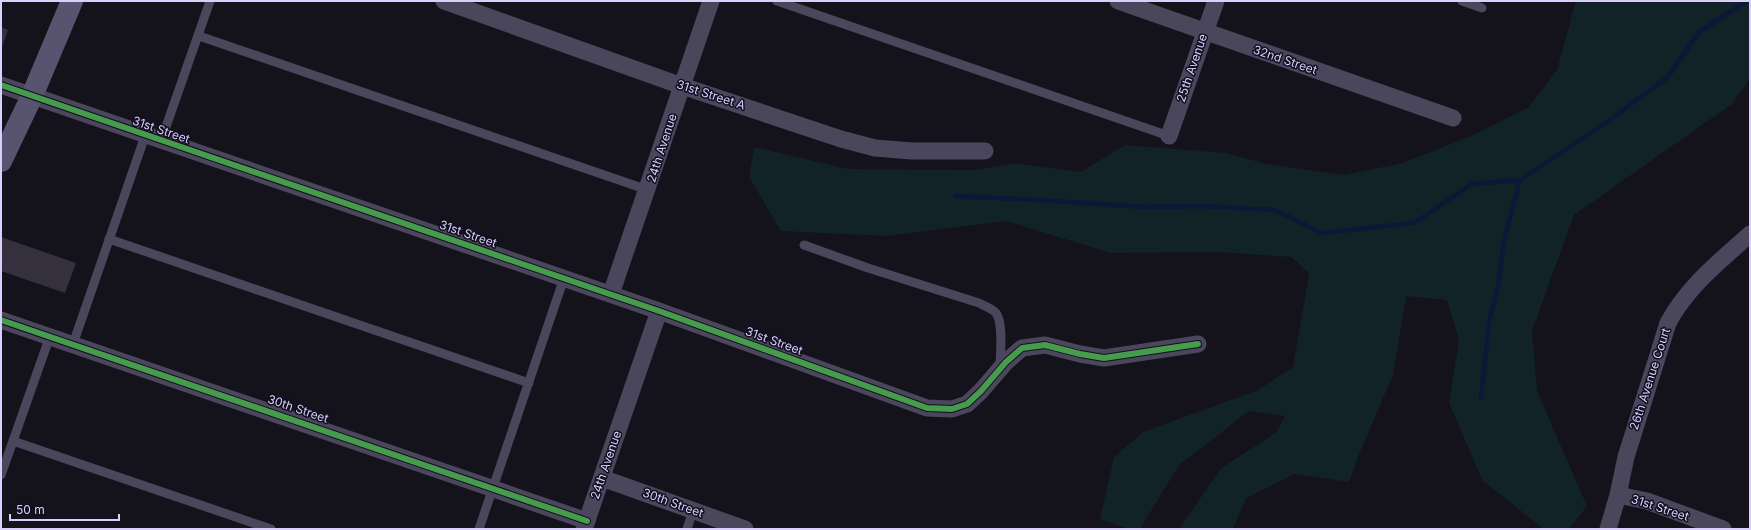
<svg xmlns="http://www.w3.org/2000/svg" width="1751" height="530" font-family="Inter,sans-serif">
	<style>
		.green { fill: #112327 }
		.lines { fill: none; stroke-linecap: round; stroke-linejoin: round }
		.stream { stroke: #0d1737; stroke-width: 4.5 }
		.building { fill: #34303d }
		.lane { stroke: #4a475c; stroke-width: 9 }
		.street { stroke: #4a475c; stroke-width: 17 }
		.secondary { stroke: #58536e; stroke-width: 22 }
		.cycleway-casing { stroke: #130e1f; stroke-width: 8 }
		.cycleway { stroke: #469c4c; stroke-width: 6 }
		.labels { text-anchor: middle; stroke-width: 3; stroke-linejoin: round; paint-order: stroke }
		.street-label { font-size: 12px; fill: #dacffc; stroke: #130e1f }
	</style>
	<rect width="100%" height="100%" fill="#14121b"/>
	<!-- green -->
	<polygon class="green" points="1576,1 1750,1 1750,78 1732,104 1574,215 1532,331 1537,391 1587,506 1569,529 1544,529 1482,480 1449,403 1459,340 1447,300 1406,296 1393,375 1360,452 1349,482 1294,474 1246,498 1233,529 1179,529 1221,468 1276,433 1285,416 1249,411 1179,465 1140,529 1128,529 1100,519 1114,457 1143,432 1258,390 1293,367 1309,273 1291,257 1218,252 1111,253 1006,221 886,236 781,231 749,177 754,147 848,169 975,170 1015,163 1081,172 1125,145 1226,153 1267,164 1343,175 1403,163 1471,136 1529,107 1557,70"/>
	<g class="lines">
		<!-- stream -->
		<g class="stream">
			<polyline points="955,196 1039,200 1144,207 1202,206 1275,210 1322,233 1414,223 1472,184 1520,180 1608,121 1668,77 1699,32 1747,1"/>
			<polyline points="1481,398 1489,322 1498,286 1504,240 1520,180"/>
		</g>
	</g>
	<!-- building -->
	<g class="building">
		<polygon points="1,27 8,30 1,50"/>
		<polygon points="1,237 76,263 65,293 1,271"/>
	</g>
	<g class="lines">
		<!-- lane -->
		<g class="lane">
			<polyline points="777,1 1169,136"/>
			<polyline points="1462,1 1482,8"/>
			<polyline points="199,36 648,190"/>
			<polyline points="161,141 210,1"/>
			<polyline points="109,239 529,383"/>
			<path d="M804,245L868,268L979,303C984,306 992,308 996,313C1004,324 1000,354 1000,367"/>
			<polyline points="73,344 145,136"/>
			<polyline points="13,441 271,529"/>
			<polyline points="1,475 50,336"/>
			<polyline points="479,529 564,278"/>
			<polyline points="687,529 693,511"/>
		</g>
		<!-- street -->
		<g class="street">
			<polyline points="444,1 682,86 841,139 875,148 912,151 985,151"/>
			<polyline points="1118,1 1453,118"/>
			<polyline points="1,85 659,311 927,408 952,409 967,404 981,391 1006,362 1022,348 1045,345 1080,354 1104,358 1198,344"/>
			<polyline points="1169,136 1216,1"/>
			<polyline points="611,294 711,1"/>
			<polyline points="1,320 587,521"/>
			<polyline points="602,478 745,529"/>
			<polyline points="1618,495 1647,501 1723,529"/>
			<polyline points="584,529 659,311"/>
			<path d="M1608,529L1618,495L1626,457L1668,323C1687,287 1720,261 1750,234"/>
		</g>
		<!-- secondary -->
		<polyline class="secondary" points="1,161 32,96 72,1"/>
		<defs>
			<g id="cycleway">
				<polyline points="1,85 659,311 927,408 952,409 967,404 981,391 1006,362 1022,348 1045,345 1080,354 1104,358 1198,344"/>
				<polyline points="1,320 587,521"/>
			</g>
		</defs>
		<!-- cycleway casing -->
		<use href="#cycleway" class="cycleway-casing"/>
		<!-- cycleway -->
		<use href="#cycleway" class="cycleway"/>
	</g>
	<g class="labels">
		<!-- street labels -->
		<g class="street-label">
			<text transform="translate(1285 60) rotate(19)" y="4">32nd Street</text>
			<text transform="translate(1192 68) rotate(-71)" y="4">25th Avenue</text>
			<text transform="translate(711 95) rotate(18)" y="4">31st Street A</text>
			<text transform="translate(161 130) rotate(19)" y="4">31st Street</text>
			<text transform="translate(662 148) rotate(-72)" y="4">24th Avenue</text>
			<text transform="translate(468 234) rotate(19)" y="4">31st Street</text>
			<text transform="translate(774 341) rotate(20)" y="4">31st Street</text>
			<text transform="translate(1650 379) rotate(-72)" y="4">26th Avenue Court</text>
			<text transform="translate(298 409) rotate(19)" y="4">30th Street</text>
			<text transform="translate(606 465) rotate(-71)" y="4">24th Avenue</text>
			<text transform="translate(673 503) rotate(20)" y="4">30th Street</text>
			<text transform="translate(1660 508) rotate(18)" y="4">31st Street</text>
		</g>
	</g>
	<!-- border -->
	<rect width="1751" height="530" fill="none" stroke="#dacffc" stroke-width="4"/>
	<!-- scale -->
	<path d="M10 514v6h109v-6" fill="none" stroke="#dacffc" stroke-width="2"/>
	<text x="16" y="514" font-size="12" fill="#dacffc" stroke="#130e1f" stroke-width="3" paint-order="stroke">50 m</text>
</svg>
